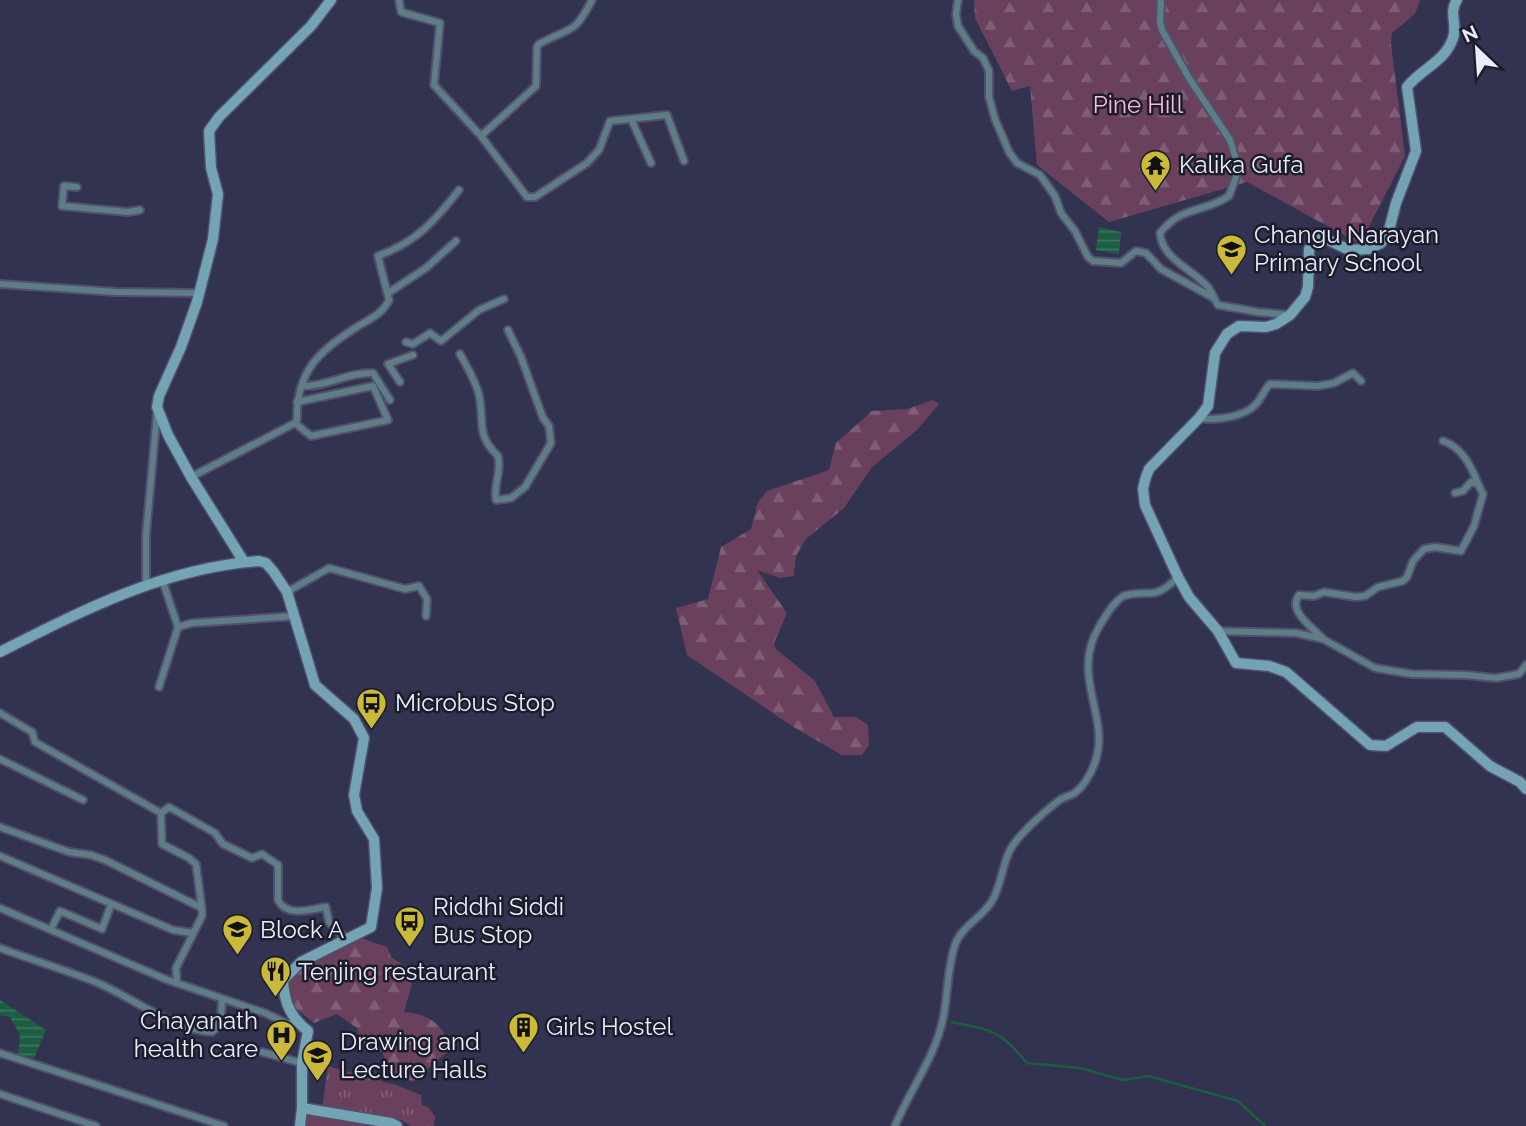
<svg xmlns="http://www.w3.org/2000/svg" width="1526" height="1126" font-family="Raleway,sans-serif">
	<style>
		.grass { fill: #6a415c }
		.forest { fill: url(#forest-firs) }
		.park { fill: url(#park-tufts) }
		.water { fill: url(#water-rules) }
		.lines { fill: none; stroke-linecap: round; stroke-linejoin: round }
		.stream { stroke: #1b5e42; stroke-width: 2.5 }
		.street-casing { stroke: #50516d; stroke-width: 10 }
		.secondary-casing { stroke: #50516d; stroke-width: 13 }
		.street { stroke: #5f7d87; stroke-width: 6 }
		.secondary { stroke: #74a4b4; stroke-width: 10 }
		.labels { text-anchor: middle; stroke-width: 5; stroke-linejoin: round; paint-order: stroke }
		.park-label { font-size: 24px; fill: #fab9e2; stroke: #1c1d2a }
		.poi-label { font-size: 24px; fill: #ebedfd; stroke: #1c1d2a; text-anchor: start }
	</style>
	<defs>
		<pattern id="forest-firs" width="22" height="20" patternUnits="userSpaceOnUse" patternTransform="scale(1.75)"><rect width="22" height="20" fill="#6a415c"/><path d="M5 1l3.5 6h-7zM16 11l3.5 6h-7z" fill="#7f5d74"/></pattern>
		<pattern id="park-tufts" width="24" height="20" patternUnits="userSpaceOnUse" patternTransform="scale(1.75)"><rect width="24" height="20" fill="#6a415c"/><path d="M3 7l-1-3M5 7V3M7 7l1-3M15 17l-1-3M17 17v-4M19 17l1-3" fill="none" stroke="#7f5d74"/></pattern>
		<pattern id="water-rules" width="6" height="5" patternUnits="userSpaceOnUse" patternTransform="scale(1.75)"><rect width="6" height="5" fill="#1b5e42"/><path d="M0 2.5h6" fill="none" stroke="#3c755e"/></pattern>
	</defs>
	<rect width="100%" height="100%" fill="#323351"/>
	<!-- grass -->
	<polygon class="grass" points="308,1112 387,1126 305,1126"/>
	<!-- forest -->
	<g class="forest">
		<polygon points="974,0 1420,0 1415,14 1392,33 1391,44 1405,156 1360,244 1247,182 1109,222 1037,165 1030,86 1012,91 975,18"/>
		<polygon points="933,400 939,404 918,429 872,467 844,508 806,539 796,556 794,576 780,578 757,570 787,613 774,643 776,649 815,681 834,717 856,717 868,725 869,745 862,755 842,755 795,728 687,655 676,608 708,599 721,547 751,529 758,502 767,491 829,470 836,443 872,411 907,409"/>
		<path d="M358,937L387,947L391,957L415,973L404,1012C432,1015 439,1023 453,1047L413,1082L390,1073L382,1052L360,1042L357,1028L337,1014L314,1023L290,1004L285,978L300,962Z"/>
	</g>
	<!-- park -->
	<polygon class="park" points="328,1066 396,1085 421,1095 422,1105 428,1107 435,1116 434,1126 411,1126 401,1120 322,1108"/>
	<!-- water -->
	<g class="water">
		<polygon points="1099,227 1121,232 1119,254 1096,250"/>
		<polygon points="0,1000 46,1030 34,1058 18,1054 20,1035 10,1017 0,1015"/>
	</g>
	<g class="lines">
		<!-- stream -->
		<path class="stream" d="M951,1022C992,1030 1000,1030 1027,1063L1080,1068L1123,1080L1148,1076L1238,1101L1265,1126"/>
		<defs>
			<g id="street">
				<polyline points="399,0 401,12 440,23 434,85 481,136 527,197 535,197 587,163 599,150 610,121 667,115 684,161"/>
				<polyline points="958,0 956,14 958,26 974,51 983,58 989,71 989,97 995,119 1009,152 1017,163 1040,175 1055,196 1061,213 1075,231 1088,257 1093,261 1121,263 1136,251 1146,253 1161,269 1212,297"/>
				<path d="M1161,0L1160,22L1162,30L1189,78L1230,140L1237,163L1236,177L1229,196C1204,213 1182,205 1160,233C1162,259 1191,268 1207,286C1212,291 1214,299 1218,305L1258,312L1290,315"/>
				<polyline points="631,119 651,163"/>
				<path d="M481,136L536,86L537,47L539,44C571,26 573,37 592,0"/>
				<polyline points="77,187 64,186 62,206 128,212 140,210"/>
				<polyline points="0,284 116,292 200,293"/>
				<polyline points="388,293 426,268 456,241"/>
				<polyline points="406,342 413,344 430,333 441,341 479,310 504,299"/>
				<path d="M460,354C467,367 476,381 479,395C485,422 475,434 498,456C502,474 493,483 496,500L511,498L525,487L551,443L549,426L543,418L521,357L508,330"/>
				<polyline points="400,382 388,364 413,355"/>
				<path d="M302,386C326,387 348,372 373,373L390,400"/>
				<path d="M1199,418C1215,421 1246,417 1257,403C1262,397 1264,390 1270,384L1318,386L1334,383L1353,373L1361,381"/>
				<polyline points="295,423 311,436 388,420 373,386 297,402"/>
				<path d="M1443,441C1462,447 1472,467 1478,484"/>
				<path d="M191,477L295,423L297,420C296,370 320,350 360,325C372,318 383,313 389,300L378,256C416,242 434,222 459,190"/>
				<polyline points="146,585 146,535 157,413"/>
				<polyline points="287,592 329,568 405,589 419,586 427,599 426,616"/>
				<polyline points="178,627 192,623 295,616"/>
				<polyline points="1218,631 1296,633 1323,639 1375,668 1412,674 1466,675 1496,678 1519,674 1526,665"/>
				<path d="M1323,639C1314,628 1287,612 1299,595L1314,596L1324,592L1356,597L1365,596L1378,587L1403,581L1407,577L1413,561L1424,549L1435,547L1461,551L1474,526L1483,494L1478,484L1471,482L1463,491L1455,493"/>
				<polyline points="159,687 178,627 162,579"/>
				<path d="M0,713L32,732L35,742L161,813L169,807L215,833L223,844L252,858L262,854L278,865V900C287,918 311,909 326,907L329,922L347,940"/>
				<polyline points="0,759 83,800"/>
				<polyline points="161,813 162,844 189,858 196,864 202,910"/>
				<polyline points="0,827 69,852 91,855 105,860 200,907 202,910 202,916 176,968 177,983"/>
				<polyline points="0,856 173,930 193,933"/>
				<polyline points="0,908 165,979 265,1013 288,1024 295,1021"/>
				<polyline points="51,929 60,911 102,929 111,905"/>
				<path d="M0,948C32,960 66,970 98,983C133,998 173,1030 212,1032C223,1023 221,1012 222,999"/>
				<polyline points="262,1052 302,1063"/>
				<polyline points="0,1053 224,1126"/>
				<polyline points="0,1094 96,1126"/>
				<path d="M895,1126C910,1090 935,1057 943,1019C948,995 947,969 955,945C962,925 982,918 992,901C1001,886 1002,866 1010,850C1018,835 1044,812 1058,801C1063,797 1067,797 1073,794C1082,789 1091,774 1094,765C1113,717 1068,677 1100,625C1107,614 1113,603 1123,596C1150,588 1152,603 1178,577"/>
			</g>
			<g id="secondary">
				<path d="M1457,0C1448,13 1458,24 1453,38C1445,62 1421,69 1407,87L1416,151L1396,203L1388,234L1381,243L1369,249L1349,250L1326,239L1321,238L1313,244L1309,249L1308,287L1305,297L1290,315L1276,324L1266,327L1239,326L1227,334L1215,353L1208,406L1199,418L1149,469L1145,480L1143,489L1145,505L1178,577L1189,597L1218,631L1236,663L1269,666L1286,672L1370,745L1386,746L1417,727H1445L1490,766L1520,782L1526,789"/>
				<polyline points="244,562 191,477 168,435 157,407 159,396 181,347 197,302 213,239 218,194 211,168 209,131 219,117 311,26 331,0"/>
				<path d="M0,652C83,610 164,568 259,561L266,563L273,571L287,592L315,685L354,719L364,738L354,795L357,811L374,839L377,888L371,927L301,962L283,980C284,1002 290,1017 308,1031L302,1063V1108L300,1126"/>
				<polyline points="302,1108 391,1123 397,1126"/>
			</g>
		</defs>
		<!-- street casing -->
		<use href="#street" class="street-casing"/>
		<!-- secondary casing -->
		<use href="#secondary" class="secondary-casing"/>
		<!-- street -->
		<use href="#street" class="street"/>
		<!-- secondary -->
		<use href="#secondary" class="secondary"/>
	</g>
	<!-- icons -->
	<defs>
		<symbol id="temple-pin" viewBox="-11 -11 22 30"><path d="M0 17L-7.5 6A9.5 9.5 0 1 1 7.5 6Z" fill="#cbba39" stroke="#1c1d2a"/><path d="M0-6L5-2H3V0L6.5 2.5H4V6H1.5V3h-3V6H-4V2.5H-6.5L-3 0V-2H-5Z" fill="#111"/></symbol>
		<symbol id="school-pin" viewBox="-11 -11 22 30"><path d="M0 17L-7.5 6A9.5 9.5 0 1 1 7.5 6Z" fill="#cbba39" stroke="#1c1d2a"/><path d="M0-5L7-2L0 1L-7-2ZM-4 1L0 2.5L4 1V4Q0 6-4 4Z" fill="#111"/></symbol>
		<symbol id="bus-pin" viewBox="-11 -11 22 30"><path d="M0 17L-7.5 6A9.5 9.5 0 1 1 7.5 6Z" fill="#cbba39" stroke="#1c1d2a"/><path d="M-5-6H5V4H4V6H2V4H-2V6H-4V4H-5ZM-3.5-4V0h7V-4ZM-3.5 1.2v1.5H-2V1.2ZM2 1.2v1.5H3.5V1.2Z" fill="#111"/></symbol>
		<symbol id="university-pin" viewBox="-11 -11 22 30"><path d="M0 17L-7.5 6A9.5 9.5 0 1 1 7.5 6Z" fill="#cbba39" stroke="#1c1d2a"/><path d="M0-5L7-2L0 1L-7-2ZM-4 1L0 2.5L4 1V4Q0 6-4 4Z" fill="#111"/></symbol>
		<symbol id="restaurant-pin" viewBox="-11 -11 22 30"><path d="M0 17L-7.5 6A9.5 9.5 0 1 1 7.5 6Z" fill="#cbba39" stroke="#1c1d2a"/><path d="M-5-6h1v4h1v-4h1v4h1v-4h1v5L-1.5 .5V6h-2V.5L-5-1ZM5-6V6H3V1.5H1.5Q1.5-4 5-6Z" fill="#111"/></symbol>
		<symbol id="building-pin" viewBox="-11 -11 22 30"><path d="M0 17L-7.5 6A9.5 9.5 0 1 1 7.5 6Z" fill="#cbba39" stroke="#1c1d2a"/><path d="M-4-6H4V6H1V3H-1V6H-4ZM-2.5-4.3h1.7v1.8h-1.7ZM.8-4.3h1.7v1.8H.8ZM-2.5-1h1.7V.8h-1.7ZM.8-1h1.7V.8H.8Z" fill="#111"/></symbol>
		<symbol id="hospital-pin" viewBox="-11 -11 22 30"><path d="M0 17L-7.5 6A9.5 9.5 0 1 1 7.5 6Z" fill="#cbba39" stroke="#1c1d2a"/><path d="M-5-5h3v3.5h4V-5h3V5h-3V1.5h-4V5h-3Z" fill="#111"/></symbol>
	</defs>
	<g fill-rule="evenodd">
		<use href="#temple-pin" x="1138" y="148" width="35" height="47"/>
		<use href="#school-pin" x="1214" y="232" width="35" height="47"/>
		<use href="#bus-pin" x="354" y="686" width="35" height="47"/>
		<use href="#bus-pin" x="392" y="904" width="35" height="47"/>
		<use href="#university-pin" x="220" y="912" width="35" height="47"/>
		<use href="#restaurant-pin" x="258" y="954" width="35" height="47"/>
		<use href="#building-pin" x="506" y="1010" width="35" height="47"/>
		<use href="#hospital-pin" x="264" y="1018" width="35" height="47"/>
		<use href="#university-pin" x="300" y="1038" width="35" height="47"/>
	</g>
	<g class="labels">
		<!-- park labels -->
		<g class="park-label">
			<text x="1138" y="113">Pine Hill</text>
		</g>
		<!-- poi labels -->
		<g class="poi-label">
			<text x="1179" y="173">Kalika Gufa</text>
			<text x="1254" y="243">Changu Narayan<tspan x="1254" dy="28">Primary School</tspan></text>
			<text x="395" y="711">Microbus Stop</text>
			<text x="433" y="915">Riddhi Siddi<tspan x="433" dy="28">Bus Stop</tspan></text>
			<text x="260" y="938">Block A</text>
			<text x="298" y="980">Tenjing restaurant</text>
			<text x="258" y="1029" text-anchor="end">Chayanath<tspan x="258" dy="28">health care</tspan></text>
			<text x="546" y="1035">Girls Hostel</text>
			<text x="340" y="1050">Drawing and<tspan x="340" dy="28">Lecture Halls</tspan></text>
		</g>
	</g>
	<!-- north arrow -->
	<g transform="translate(1477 49) rotate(335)" stroke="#1c1d2a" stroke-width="5" paint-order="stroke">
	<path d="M0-5L12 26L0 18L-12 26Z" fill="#ebedfd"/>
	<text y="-10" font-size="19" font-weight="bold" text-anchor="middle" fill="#ebedfd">N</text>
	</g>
</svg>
